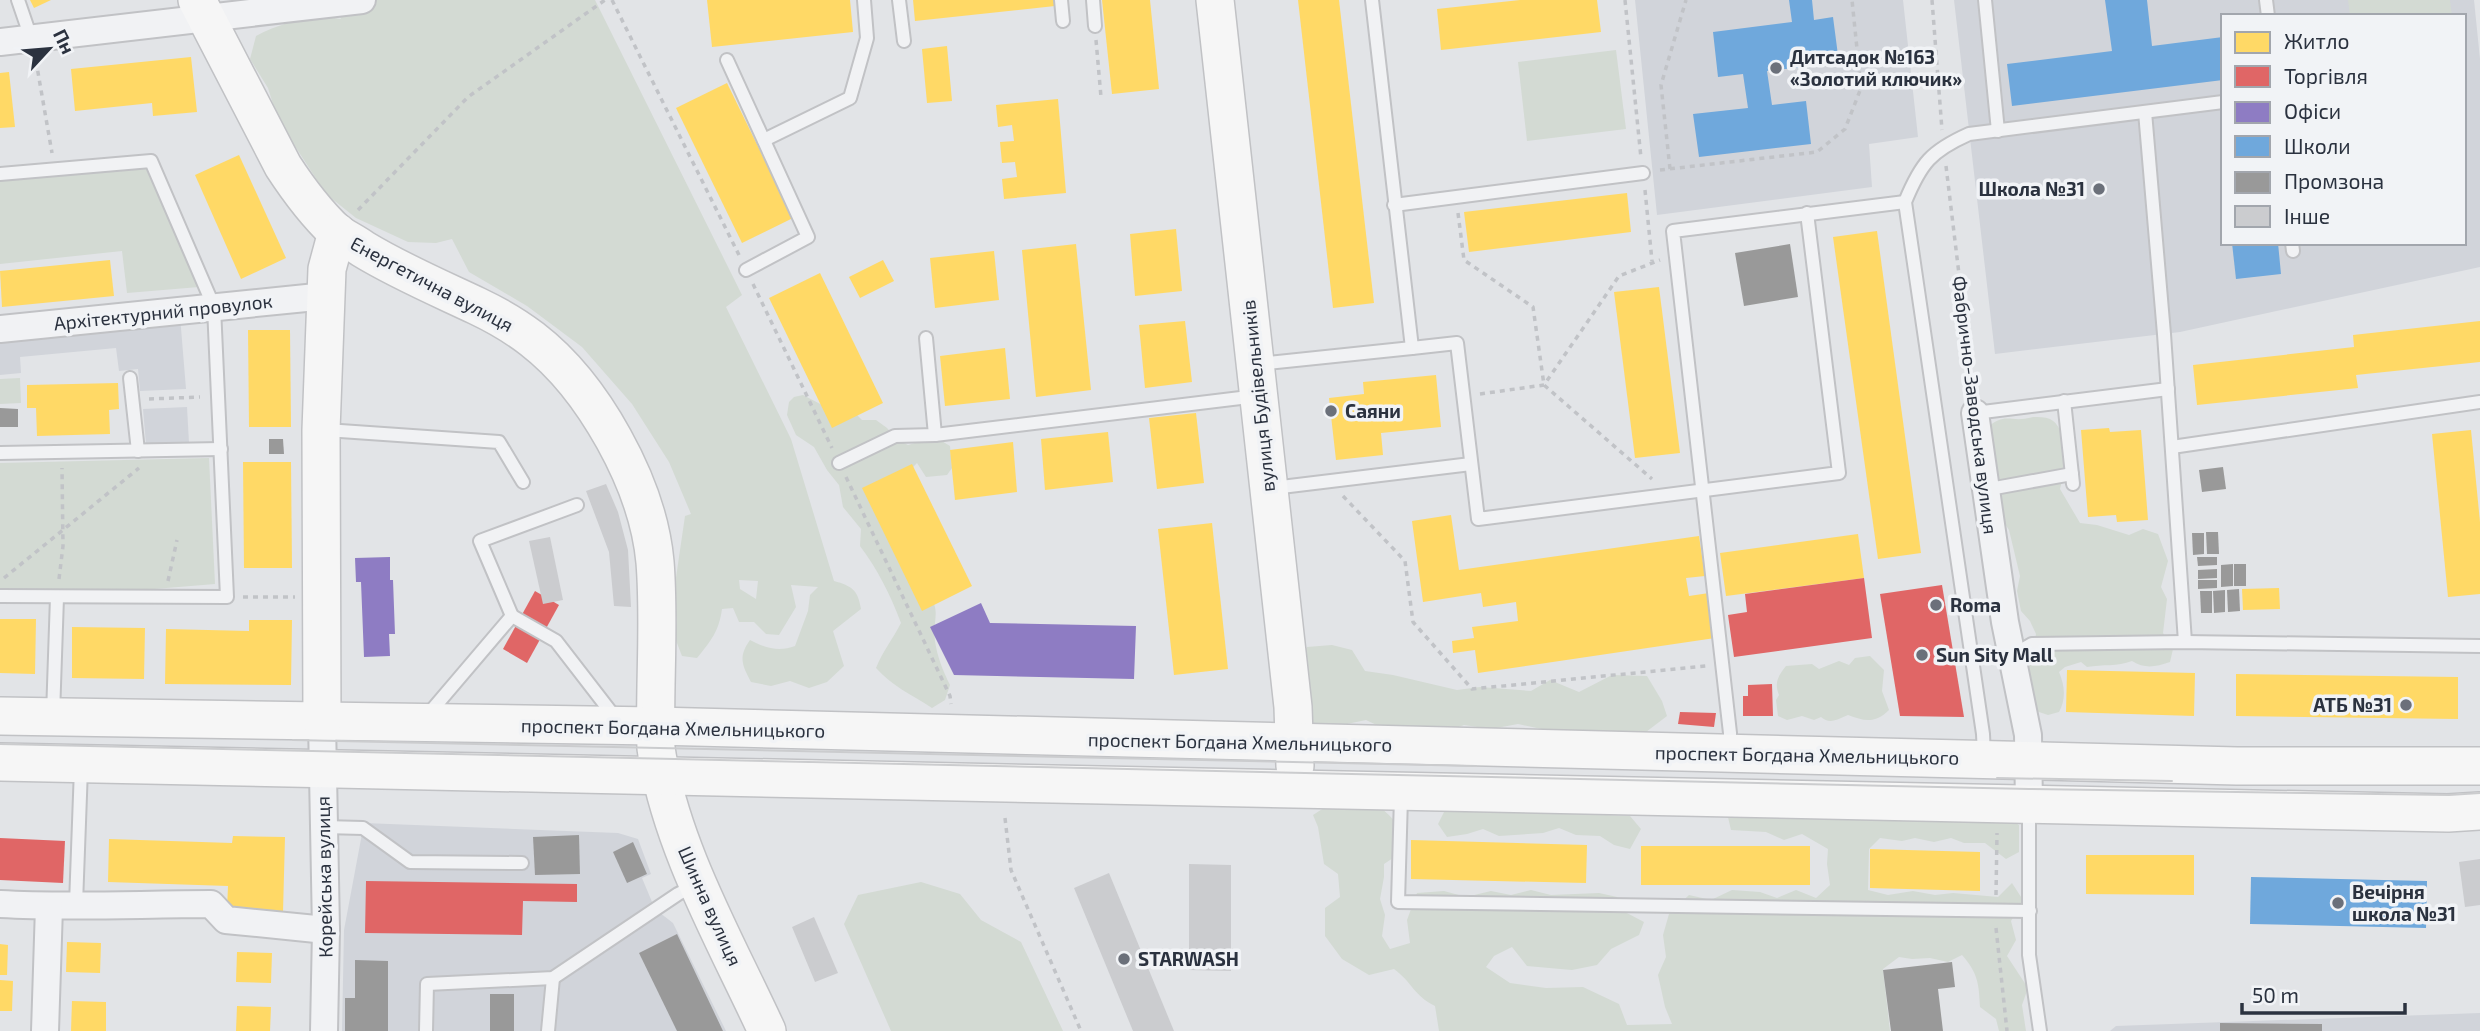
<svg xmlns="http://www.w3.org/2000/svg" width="2480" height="1031" font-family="'Exo 2',sans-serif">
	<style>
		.built { fill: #d1d4da; fill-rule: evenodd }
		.green { fill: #d3dad3; fill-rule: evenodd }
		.homes { fill: #ffd966 }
		.shops { fill: #e06666 }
		.offices { fill: #8e7cc3 }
		.schools { fill: #6fa8dc }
		.industry { fill: #999 }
		.building { fill: #cbcccf }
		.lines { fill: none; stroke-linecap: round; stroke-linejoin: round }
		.lane-casing { stroke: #c1c2c5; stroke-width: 16 }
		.street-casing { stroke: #c1c2c5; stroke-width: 30 }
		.secondary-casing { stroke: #c1c2c5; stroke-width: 40 }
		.path { stroke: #c1c3c7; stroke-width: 3.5; stroke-dasharray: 5 5; stroke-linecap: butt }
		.lane { stroke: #f1f2f4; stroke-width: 12 }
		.street { stroke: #f1f2f4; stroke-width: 26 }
		.secondary { stroke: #f6f6f6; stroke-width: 37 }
		.tram { stroke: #cbccce; stroke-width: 2 }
		.poi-dot { fill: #6b707a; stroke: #f1f3f6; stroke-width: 2.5 }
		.labels { text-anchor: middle; stroke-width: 7; stroke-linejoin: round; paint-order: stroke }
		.poi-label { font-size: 19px; font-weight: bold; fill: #2b323f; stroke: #f1f3f6; text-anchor: start }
		.street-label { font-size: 19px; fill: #2b323f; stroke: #f1f3f6 }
	</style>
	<rect width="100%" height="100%" fill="#e2e4e7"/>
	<!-- built -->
	<g class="built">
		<polygon points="1635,0 1903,0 1918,137 1869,144 1872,187 1657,215"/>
		<path d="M1954,0H2474L2480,59V267L2180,332L1995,354ZM2223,16H2464V243H2223Z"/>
		<polygon points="180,316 186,389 140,391 138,369 119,371 116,348 20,357 21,373 0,375 0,333"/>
		<polygon points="187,407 189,443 146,444 143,409"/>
		<polygon points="364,823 618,833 638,839 651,874 642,878 655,909 673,923 726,1031 342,1031 344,930"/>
		<polygon points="2480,1013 2480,1031 2110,1031 2116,1026"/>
	</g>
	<!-- green -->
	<g class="green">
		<path d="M332,0H595L742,295L726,307L791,439L834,581C852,586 858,590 861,609L833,631L844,666L827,682L809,688L790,681L771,686L751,682C742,665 738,657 750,640C765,648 779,652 795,646L808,611L810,595L818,587L791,585L796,607L779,635L766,634L754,622H739L733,608L722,609C719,631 711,641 697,658L682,656L675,638L677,620L673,598L685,516L691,514L669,462L632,404L582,347L527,306L469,272L452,239L436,243L408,242L356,218L326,194L278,120L268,88L250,59L256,36C281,23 312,14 341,19ZM739,580L758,581L756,599L740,589Z"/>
		<polygon points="2348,0 2450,0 2452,16 2350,16"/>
		<polygon points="1616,50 1626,129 1527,141 1518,62"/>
		<polygon points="146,169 199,287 127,293 122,251 0,264 0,181"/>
		<polygon points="20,378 21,403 0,404 0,379"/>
		<path d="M803,395L826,407L851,409L862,420H876L887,428L898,440L908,445L935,437L950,446L952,468L947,475L926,477L917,463L904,476L928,593C942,612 932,619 935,641C937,656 943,671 950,685L945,700L932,708C911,694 893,687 876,668C882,652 893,639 901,623C890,594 878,570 860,546L861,529L843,507L839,485L827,470L814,447L796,435L787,415L789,402L794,397Z"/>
		<path d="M2033,417C2038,417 2045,417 2050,419C2070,429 2065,472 2060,489L2080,523L2097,525L2129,535L2143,529L2158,534L2168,561L2161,587L2167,599L2163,633L2173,649L2170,662C2155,667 2145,669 2132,661C2117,667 2103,664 2087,667L2081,662L2065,667L2059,672C2065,686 2066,699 2059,712L2048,715L2036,711L2027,682V658L2033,651L2036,634L2030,621L2021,611L2017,591L2020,576L2009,530L1994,507L1985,429C2008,410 2008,424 2033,417Z"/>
		<polygon points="209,458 215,584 57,597 0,596 0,463"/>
		<polygon points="1332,645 1352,650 1365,671 1393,675 1457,690 1480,687 1531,691 1550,680 1579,692 1612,675 1647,676 1662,701 1667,716 1646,732 1611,734 1587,730 1551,731 1518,724 1491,729 1464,725 1445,732 1387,730 1366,720 1323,729 1299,718 1294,672 1307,647"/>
		<path d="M1870,656L1884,670L1882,691L1889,710C1875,724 1864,721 1848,715C1838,719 1830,725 1821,717L1814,720L1802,716L1787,720L1778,716L1776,700L1779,695C1774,683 1778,676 1786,666L1812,664L1819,669L1839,661L1849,665L1855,658Z"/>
		<path d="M1330,804L1379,806C1396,821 1405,829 1402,852L1384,864V877L1380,899L1385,915L1382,936L1390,949L1410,943L1407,920L1417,893L1444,891L1466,897L1491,891L1511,895L1531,890L1551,895L1599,893L1617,897L1625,912L1644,922L1639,935L1611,949L1597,965L1572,970L1527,966L1512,947L1494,956L1486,967L1510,983L1546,988L1583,987L1619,1004L1627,1025L1672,1024L1665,1007L1658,975L1666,957L1663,935L1669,914L1689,895L1711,900L1732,890L1760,892L1777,898L1796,890L1816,898L1830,885L1827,864L1828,849L1802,834L1784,840L1766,832L1731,830L1727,813L2007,818L2019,825V852L2006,859L1985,843H1964L1951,838L1934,842L1915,838L1902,841L1880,838L1869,849L1868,890L1888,895L1913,891L1935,895L1953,893L1998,897L2012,883L2023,900L2011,921L2016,940L2007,956L2028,988L2022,1005L2026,1031H1999L1996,1019L1980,1007C1979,984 1978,973 1962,955L1948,962L1930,958L1912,959L1899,957L1883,969L1890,1031H1439L1435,1006C1414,996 1412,982 1394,969L1369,975L1342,959L1325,936V908L1340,897L1338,874L1324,864L1318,827L1313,815Z"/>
		<polygon points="1446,808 1630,816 1641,829 1630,849 1614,845 1600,836 1576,835 1559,828 1543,833 1499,836 1483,829 1467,834 1447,837 1438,824"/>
		<polygon points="921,882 960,894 981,920 1021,942 1063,1031 891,1031 844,924 858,895"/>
	</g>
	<!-- homes -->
	<g class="homes">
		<polygon points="30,0 51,0 34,8"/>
		<polygon points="707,0 850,0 853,32 712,47"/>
		<polygon points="913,0 1054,0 1055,6 915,21"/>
		<polygon points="1102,0 1150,0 1159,89 1112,94"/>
		<polygon points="1298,0 1339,0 1374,303 1333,308"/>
		<polygon points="1520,0 1597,0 1601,32 1441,50 1437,9"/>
		<polygon points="947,46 952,101 927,103 922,49"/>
		<polygon points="191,57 197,112 153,116 152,103 75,111 71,69"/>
		<polygon points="9,72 15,127 0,128 0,73"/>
		<polygon points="727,83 793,218 742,243 676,108"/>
		<polygon points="1058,99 1066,193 1004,199 1002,179 1017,177 1015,162 1002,163 1000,142 1014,141 1012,125 998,127 996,105"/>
		<polygon points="239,155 286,258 241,279 195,175"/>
		<polygon points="1627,193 1631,232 1469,252 1464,212"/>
		<polygon points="1176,229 1182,291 1135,296 1130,234"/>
		<polygon points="1877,231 1921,553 1878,559 1833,237"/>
		<polygon points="1076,244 1091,390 1036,397 1022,250"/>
		<polygon points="994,251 999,300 935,308 930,258"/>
		<polygon points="110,260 114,296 2,307 0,271"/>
		<polygon points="883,260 894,281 860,298 849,277"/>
		<polygon points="820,273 883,403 832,428 769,298"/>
		<polygon points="1659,287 1680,453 1635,458 1614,292"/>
		<polygon points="1185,321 1192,382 1145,388 1139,325"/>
		<polygon points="2480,321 2480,362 2356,375 2358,388 2197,405 2193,365 2354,347 2353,335"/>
		<polygon points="248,330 290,330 291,427 249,427"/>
		<polygon points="1005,348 1010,399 945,406 940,356"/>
		<polygon points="1436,375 1441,427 1381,433 1383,455 1336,460 1329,398 1364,394 1363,382"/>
		<polygon points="118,383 119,409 109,410 110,434 37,436 36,408 27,408 27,385"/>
		<polygon points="1196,413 1204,483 1157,489 1149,418"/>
		<polygon points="2109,428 2110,432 2141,430 2148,520 2117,522 2116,515 2088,517 2081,430"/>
		<polygon points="2471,430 2480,522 2480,594 2448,597 2432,434"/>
		<polygon points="1108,432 1113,482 1045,490 1041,439"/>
		<polygon points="1013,442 1017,492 955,500 950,450"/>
		<polygon points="243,462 291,462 292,568 244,568"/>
		<polygon points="912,464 972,586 922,611 862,488"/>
		<polygon points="1451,515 1459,570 1699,536 1705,576 1686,578 1689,596 1709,593 1715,638 1478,673 1475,650 1453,653 1452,641 1474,638 1472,627 1518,621 1516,602 1483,607 1481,593 1423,602 1412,521"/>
		<polygon points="1212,523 1228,669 1174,675 1158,529"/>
		<polygon points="1858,534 1864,578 1726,596 1720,553"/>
		<polygon points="2279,588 2280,609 2243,610 2242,589"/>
		<polygon points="0,619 36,619 35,674 0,673"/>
		<polygon points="249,620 292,620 291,685 165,684 166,629 249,631"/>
		<polygon points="72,627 145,628 144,679 72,678"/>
		<polygon points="2067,670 2195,673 2194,716 2066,712"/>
		<polygon points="2236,674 2458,677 2458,719 2236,716"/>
		<polygon points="233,836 285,837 283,912 227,910 228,886 108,882 109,839 232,843"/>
		<polygon points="1411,840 1587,845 1586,883 1411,879"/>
		<rect x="1641" y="846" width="169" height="39"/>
		<polygon points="1870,849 1980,852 1980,891 1870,888"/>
		<polygon points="2086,855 2194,855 2194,895 2086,894"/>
		<polygon points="67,942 101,943 100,973 66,972"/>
		<polygon points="0,944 8,945 7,975 0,975"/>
		<polygon points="237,952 272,953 271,983 236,982"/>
		<polygon points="0,980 13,981 12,1011 0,1011"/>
		<polygon points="72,1001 106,1002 106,1031 71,1031"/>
		<polygon points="237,1006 271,1007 270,1031 236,1031"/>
	</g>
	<!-- shops -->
	<g class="shops">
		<polygon points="1864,578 1872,638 1734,657 1728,615 1747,612 1745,594"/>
		<polygon points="1942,585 1964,717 1900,716 1880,594"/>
		<polygon points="535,591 559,605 527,663 503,649"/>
		<polygon points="1772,684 1773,716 1743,716 1743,696 1748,696 1748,685"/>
		<polygon points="1680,712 1716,713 1714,727 1678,724"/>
		<polygon points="0,838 65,841 63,883 0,880"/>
		<polygon points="366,881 577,884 577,902 523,901 522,935 365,933"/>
	</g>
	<!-- offices -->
	<g class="offices">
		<polygon points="390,557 390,580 393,580 395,634 389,634 390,656 364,657 361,582 356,582 355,558"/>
		<polygon points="981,603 990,623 1136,626 1134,679 954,675 930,627"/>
	</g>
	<!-- schools -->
	<g class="schools">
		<polygon points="1789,0 1812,0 1814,20 1833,17 1839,63 1767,71 1772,105 1806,101 1811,144 1699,157 1693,114 1748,108 1743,74 1718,77 1713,32 1792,22"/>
		<polygon points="2105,0 2147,0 2152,46 2223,37 2223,80 2012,106 2007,64 2112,51"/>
		<polygon points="2232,243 2278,243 2281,274 2236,279"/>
		<polygon points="2251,877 2427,881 2426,928 2250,924"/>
	</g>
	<!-- industry -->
	<g class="industry">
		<polygon points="1790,244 1798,297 1744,306 1735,253"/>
		<polygon points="0,408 18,409 18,427 0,427"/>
		<polygon points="269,439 283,439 284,454 269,454"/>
		<polygon points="2223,467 2226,489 2202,492 2199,470"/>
		<polygon points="2206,532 2218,532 2219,554 2207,554"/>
		<polygon points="2192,533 2204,533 2204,554 2193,555"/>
		<polygon points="2197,557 2217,557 2217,565 2198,566"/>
		<polygon points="2233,564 2233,586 2221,587 2221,565"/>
		<rect x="2234" y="564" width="12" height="22"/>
		<polygon points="2217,569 2217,578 2198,579 2198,570"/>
		<polygon points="2198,580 2217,580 2217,588 2198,589"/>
		<polygon points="2239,589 2240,611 2228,612 2227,590"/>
		<polygon points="2225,590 2225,612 2214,613 2213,591"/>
		<polygon points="2200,591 2212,591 2212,613 2201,613"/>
		<polygon points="579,835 580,874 535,875 533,837"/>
		<polygon points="633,842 647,874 627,883 613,852"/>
		<polygon points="677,934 723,1031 677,1031 639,953"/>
		<polygon points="355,960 388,961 388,1031 345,1031 345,998 355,998"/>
		<polygon points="1952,962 1955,987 1938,989 1943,1031 1891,1031 1883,970"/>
		<rect x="490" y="994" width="24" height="37"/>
		<polygon points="2220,1023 2322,1024 2322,1031 2220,1031"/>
	</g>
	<!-- building -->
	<g class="building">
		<polygon points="606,484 618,512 628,550 631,607 614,606 609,552 586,491"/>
		<polygon points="550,537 563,600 543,604 529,541"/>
		<polygon points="2480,859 2480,905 2465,907 2459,862"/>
		<polygon points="1189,864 1231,865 1231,971 1189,970"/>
		<polygon points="1109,873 1174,1031 1133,1031 1074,888"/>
		<polygon points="814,917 838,973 815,982 792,927"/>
	</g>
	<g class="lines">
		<defs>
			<g id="lane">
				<polyline points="18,0 31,38"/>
				<polyline points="899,0 904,41"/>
				<polyline points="1061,0 1063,21"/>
				<polyline points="1093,0 1095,26"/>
				<polyline points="1372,0 1412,348 1457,343 1478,519 1839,473 1807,213"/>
				<polyline points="1985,0 1998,131"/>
				<polyline points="2266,0 2268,16"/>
				<polyline points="727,60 808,237 746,270"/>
				<polyline points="2145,112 2164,334 2185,642"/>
				<polyline points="764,140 850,98 867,38 864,0"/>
				<polyline points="0,174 151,161 214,307 227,597 0,596"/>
				<polyline points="1394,205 1643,173"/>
				<polyline points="2292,243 2293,251"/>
				<polyline points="926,338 935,435"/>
				<polyline points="1258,364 1412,348"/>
				<polyline points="130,378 138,451"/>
				<polyline points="2064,401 2073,484"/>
				<polyline points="1975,413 2168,389"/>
				<polyline points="326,430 499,442 523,482"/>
				<polyline points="2172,447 2480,402"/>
				<polyline points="0,453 221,449"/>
				<polyline points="839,463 895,436 935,435 1257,396"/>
				<polyline points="1273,488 1471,464"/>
				<polyline points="1984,490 2072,474"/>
				<polyline points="512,616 480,541 577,505"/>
				<polyline points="2016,663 2020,651 2032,644 2185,642 2480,646"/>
				<polyline points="53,715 57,597"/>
				<polyline points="426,717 512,616 556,641 617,720"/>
				<polyline points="1730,750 1730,733 1673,231 1905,202"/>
				<path d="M1984,756L1983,734L1905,202C1921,163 1931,151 1969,134L2223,102"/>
				<polyline points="1401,797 1398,902 2030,911"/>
				<polyline points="2029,811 2029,955 2040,1031"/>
				<polyline points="324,827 363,828 410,862 522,863"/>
				<polyline points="76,904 81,768"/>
				<polyline points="426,1031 427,984 553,978 678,894 696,885"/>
				<polyline points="548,1031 553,978"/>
			</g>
			<g id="street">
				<polyline points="0,42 362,0"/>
				<polyline points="0,329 326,296"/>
				<polyline points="1975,413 2005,622 2028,735 2029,807"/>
				<polyline points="322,722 326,930 324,1031"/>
				<path d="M0,904C70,908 141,904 211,904L226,920L326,930"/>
				<polyline points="45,1031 49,907"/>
			</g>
			<g id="secondary">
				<path d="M197,0L283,166C298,189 316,213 336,232C344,238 355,243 363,249C399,271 439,288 477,306C496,315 515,326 532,339C593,386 648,484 655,562C660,624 654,686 656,748C670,845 726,942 767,1031"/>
				<polyline points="1215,0 1293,707 1295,766"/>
				<polyline points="0,716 655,726 2237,766 2480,766"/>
				<polyline points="322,722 321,430 327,269 337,232"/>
				<path d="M0,762C816,784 1632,801 2448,813L2480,811"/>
			</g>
		</defs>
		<!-- lane casing -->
		<use href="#lane" class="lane-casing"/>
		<!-- street casing -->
		<use href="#street" class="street-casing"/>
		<!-- secondary casing -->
		<use href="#secondary" class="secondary-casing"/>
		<!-- path -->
		<g class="path">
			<polyline points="612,0 739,255"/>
			<polyline points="1625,0 1641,158"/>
			<polyline points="1932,0 1942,130"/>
			<polyline points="1096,40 1101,97"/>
			<polyline points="36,61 52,153"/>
			<polyline points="1946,166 1973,391"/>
			<polyline points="1670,169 1661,85 1686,0"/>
			<polyline points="1660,170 1817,152 1845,129 1861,88 1852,0"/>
			<polyline points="1645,190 1652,261"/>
			<polyline points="358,210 468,97 605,0"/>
			<polyline points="1458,213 1464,260 1533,307 1544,385 1652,479"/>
			<polyline points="753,284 832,448"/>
			<polyline points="1480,394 1544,385 1619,276 1660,260"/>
			<polyline points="149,399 200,397"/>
			<polyline points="846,477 950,696 951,704"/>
			<polyline points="1343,496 1405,561 1413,622 1472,689 1706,666"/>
			<polyline points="4,578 139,468"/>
			<polyline points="59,579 63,546 62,468"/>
			<polyline points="168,581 177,540"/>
			<polyline points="243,597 295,597"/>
			<polyline points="1005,818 1011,870 1081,1031"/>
			<polyline points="1996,895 1997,833"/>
			<polyline points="1996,928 2007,1031"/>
		</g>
		<!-- lane -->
		<use href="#lane" class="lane"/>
		<!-- street -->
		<use href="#street" class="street"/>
		<!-- secondary -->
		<use href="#secondary" class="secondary"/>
		<!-- tram -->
		<g class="tram">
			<polyline points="293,740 1476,766"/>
			<polyline points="0,744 2029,789 2449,795 2480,793"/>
			<polyline points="1997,778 2172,781"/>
		</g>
	</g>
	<!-- markers -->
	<g class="poi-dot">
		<circle cx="1776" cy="68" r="7"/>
		<circle cx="2099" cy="189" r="7"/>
		<circle cx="1331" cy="411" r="7"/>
		<circle cx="1936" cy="605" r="7"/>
		<circle cx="1922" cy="655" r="7"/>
		<circle cx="2406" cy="705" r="7"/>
		<circle cx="2338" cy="903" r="7"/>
		<circle cx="1124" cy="959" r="7"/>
	</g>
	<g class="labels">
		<!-- poi labels -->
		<g class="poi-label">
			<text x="1790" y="64">Дитсадок №163<tspan x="1790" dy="22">«Золотий ключик»</tspan></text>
			<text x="2085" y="196" text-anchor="end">Школа №31</text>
			<text x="1345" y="418">Саяни</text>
			<text x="1950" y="612">Roma</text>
			<text x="1936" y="662">Sun Sity Mall</text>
			<text x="2392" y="712" text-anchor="end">АТБ №31</text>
			<text x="2352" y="899">Вечірня<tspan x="2352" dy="22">школа №31</tspan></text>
			<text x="1138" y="966">STARWASH</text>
		</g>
		<!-- street labels -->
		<g class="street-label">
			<text transform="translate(432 284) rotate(28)" y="7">Енергетична вулиця</text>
			<text transform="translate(163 312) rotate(-6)" y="7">Архітектурний провулок</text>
			<text transform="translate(1258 396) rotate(-96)" y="7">вулиця Будівельників</text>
			<text transform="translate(1975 405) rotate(83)" y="7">Фабрично-Заводська вулиця</text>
			<text transform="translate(673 728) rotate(1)" y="7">проспект Богдана Хмельницького</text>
			<text transform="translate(1240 742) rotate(1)" y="7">проспект Богдана Хмельницького</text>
			<text transform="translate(1807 755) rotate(1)" y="7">проспект Богдана Хмельницького</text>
			<text transform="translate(324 877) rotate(-91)" y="7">Корейська вулиця</text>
			<text transform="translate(710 906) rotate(66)" y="7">Шинна вулиця</text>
		</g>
	</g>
	<!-- legend -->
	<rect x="2221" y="14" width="245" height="231" fill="#f1f3f6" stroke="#a2a6ad" stroke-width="2"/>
	<rect x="2235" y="32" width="35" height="21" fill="#ffd966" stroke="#a2a6ad" stroke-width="2"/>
	<text x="2284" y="49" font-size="21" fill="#2b323f">Житло</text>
	<rect x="2235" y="66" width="35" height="21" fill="#e06666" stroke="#a2a6ad" stroke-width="2"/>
	<text x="2284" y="84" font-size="21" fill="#2b323f">Торгівля</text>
	<rect x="2235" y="102" width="35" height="21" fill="#8e7cc3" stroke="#a2a6ad" stroke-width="2"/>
	<text x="2284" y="119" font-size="21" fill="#2b323f">Офіси</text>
	<rect x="2235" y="136" width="35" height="21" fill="#6fa8dc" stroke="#a2a6ad" stroke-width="2"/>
	<text x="2284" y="154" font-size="21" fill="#2b323f">Школи</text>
	<rect x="2235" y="172" width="35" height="21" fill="#999999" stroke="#a2a6ad" stroke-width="2"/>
	<text x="2284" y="189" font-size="21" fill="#2b323f">Промзона</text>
	<rect x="2235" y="206" width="35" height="21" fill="#cbcccf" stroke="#a2a6ad" stroke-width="2"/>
	<text x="2284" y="224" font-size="21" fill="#2b323f">Інше</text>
	<!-- north arrow -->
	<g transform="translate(49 49) rotate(64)" stroke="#f1f3f6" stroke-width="5" paint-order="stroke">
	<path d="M0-5L12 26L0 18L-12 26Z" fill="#2b323f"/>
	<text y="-10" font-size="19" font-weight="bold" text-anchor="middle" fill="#2b323f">Пн</text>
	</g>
	<!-- scale -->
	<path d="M2242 1003v10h163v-10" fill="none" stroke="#2b323f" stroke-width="3.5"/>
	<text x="2252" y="1003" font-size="21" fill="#2b323f" stroke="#f1f3f6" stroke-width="5" paint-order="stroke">50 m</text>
</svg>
